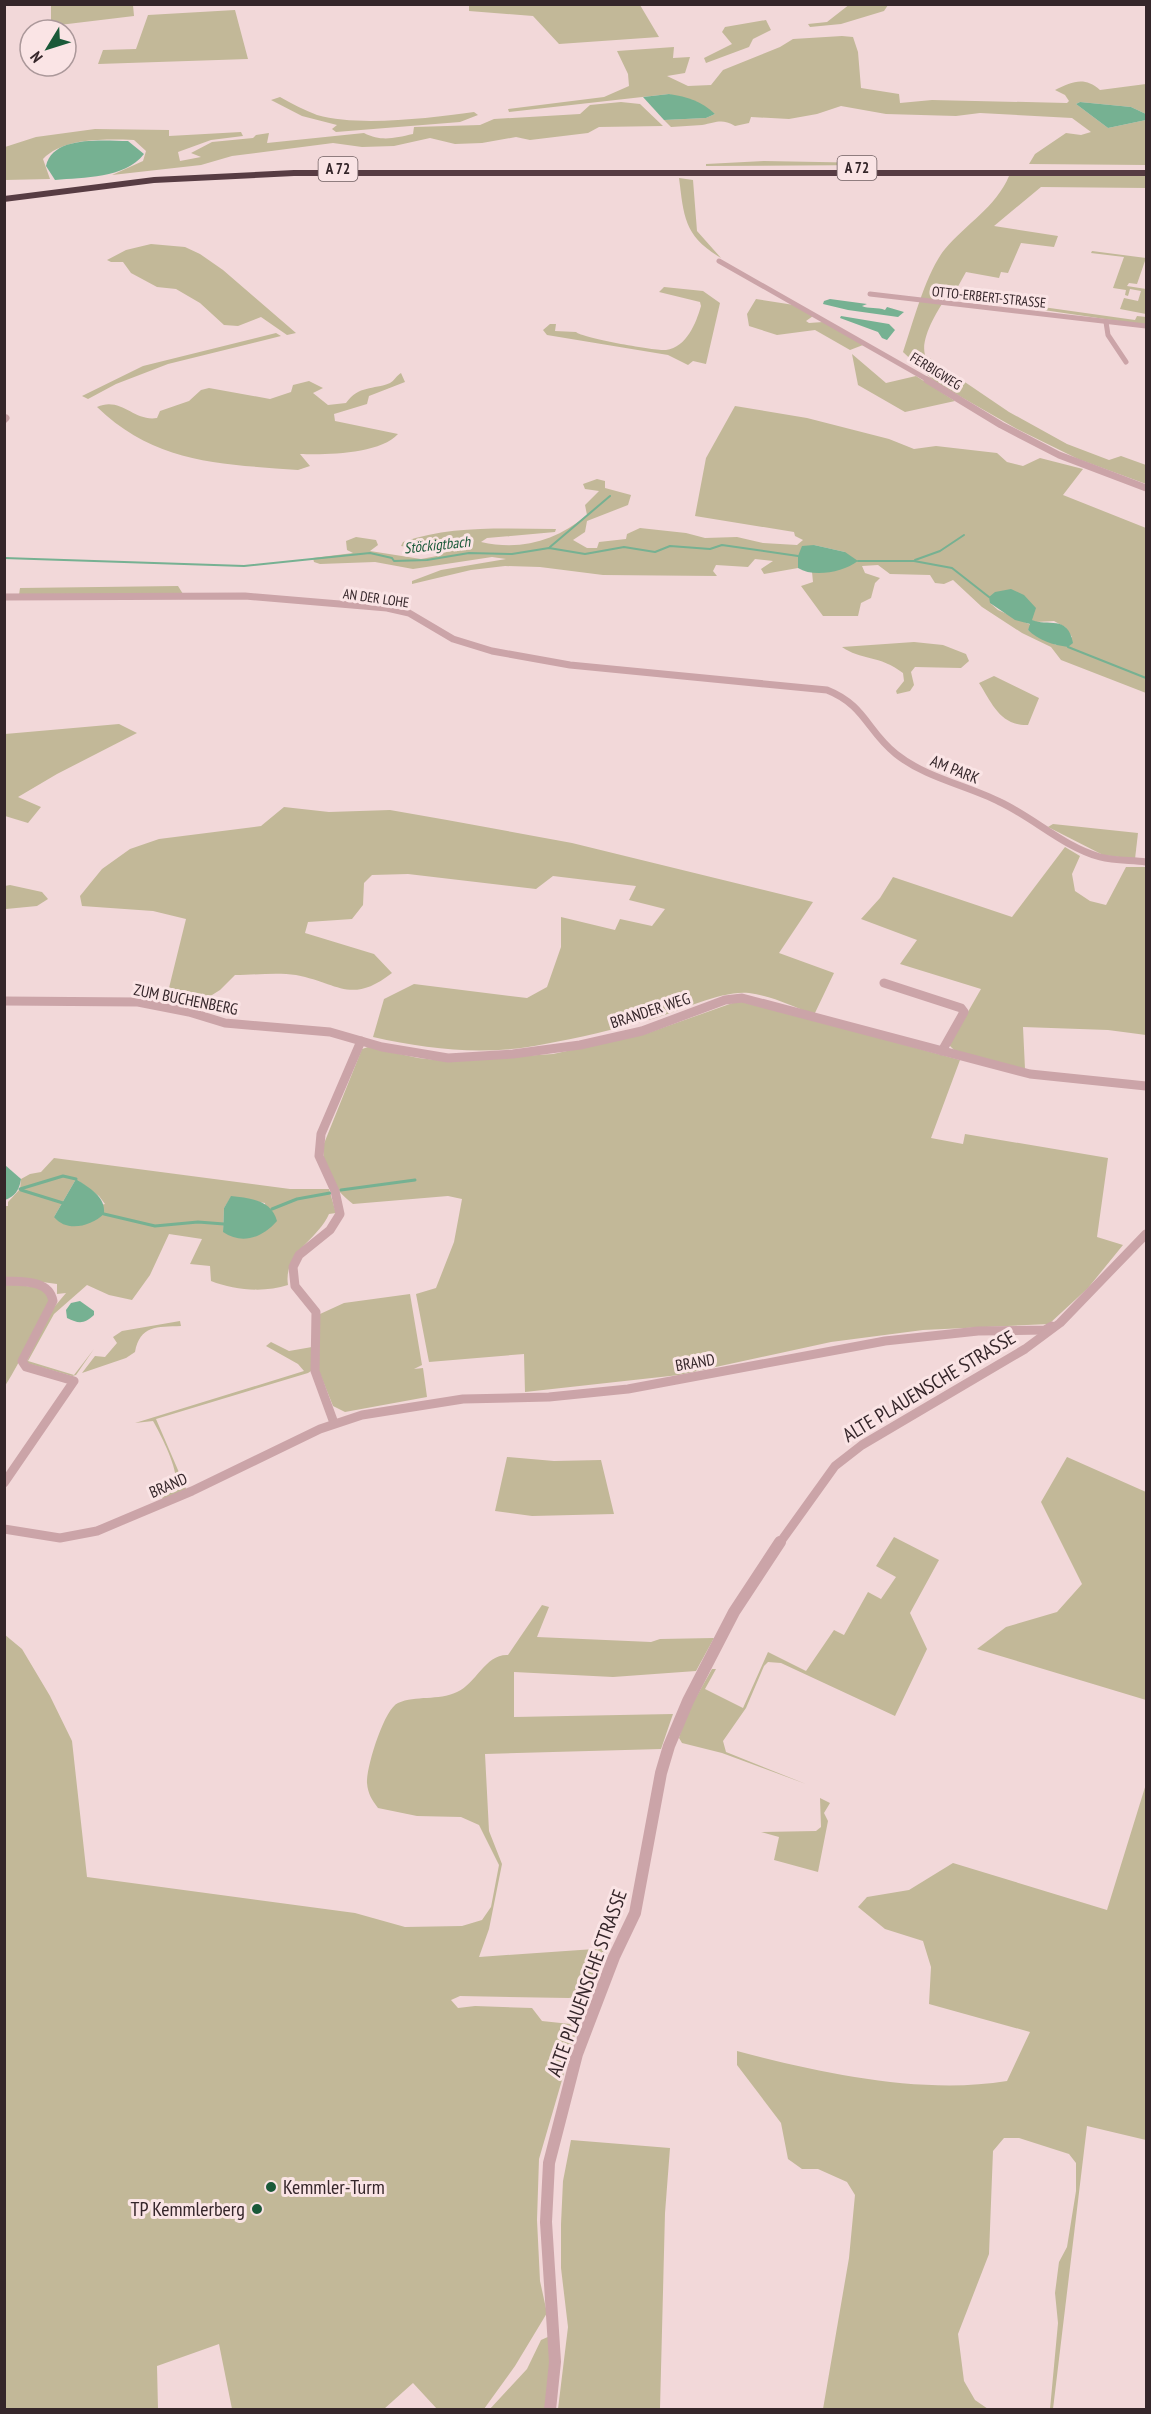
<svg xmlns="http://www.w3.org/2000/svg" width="1151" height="2414" font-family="'PT Sans Narrow',sans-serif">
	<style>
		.green { fill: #c2b898; fill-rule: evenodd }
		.water { fill: #76b192 }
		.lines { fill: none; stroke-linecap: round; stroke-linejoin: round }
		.stream-far1 { stroke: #76b192; stroke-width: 2 }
		.stream { stroke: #76b192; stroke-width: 3 }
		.minor-far3 { stroke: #cba4a8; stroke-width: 5 }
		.minor-far2 { stroke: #cba4a8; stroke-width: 7 }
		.minor-far1 { stroke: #cba4a8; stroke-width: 9 }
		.minor { stroke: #cba4a8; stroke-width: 12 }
		.motorway { fill: #573c43; fill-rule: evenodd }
		.poi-dot { fill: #1a5939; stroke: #fae4e5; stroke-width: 2 }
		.labels { text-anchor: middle; stroke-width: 6; stroke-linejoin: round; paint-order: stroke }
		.far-street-label { font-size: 14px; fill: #35262a; stroke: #fae4e5 }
		.shield { fill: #fae4e5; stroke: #705f62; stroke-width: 1.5 }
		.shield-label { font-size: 15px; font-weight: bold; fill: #35262a }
		.far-water-label { font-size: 15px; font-style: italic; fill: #1a5939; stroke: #fae4e5 }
		.street-label { font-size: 16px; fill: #35262a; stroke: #fae4e5 }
		.near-street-label { font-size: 20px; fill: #35262a; stroke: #fae4e5 }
		.near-poi-label { font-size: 20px; fill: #35262a; stroke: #fae4e5; text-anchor: start }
	</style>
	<rect width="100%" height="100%" fill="#f2d8d9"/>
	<!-- green -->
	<g class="green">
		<polygon points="850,4 888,5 884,11 841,24 810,27 808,24 827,22"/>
		<polygon points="51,5 133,5 134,16 51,26"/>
		<polygon points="469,5 640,5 659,37 559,44 533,16 469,11"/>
		<polygon points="235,10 248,59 98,64 103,50 136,49 148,15"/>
		<polygon points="766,20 771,30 753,39 749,47 706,63 704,58 732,44 722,32 725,27"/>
		<path d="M842,36L853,37L858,52L861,88L899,94L900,103L932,100L1067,103L1069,101L1065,95L1055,90C1072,82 1084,76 1100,90L1146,84V114L1131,107L1080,102L1076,104L1108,128L1146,120V165L1029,164L1035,154L1066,133L1081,135L1091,132L1072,118L980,113L956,116L886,114L841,106L817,114L789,119L751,117L749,123L735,126C721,118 716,123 702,125C692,126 681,126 671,127L664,120L706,118L715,114L669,94L509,112L508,109L604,97L629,86L628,74L617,51L674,47L673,58L690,57L685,73L667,76L688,86L711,85L723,70L780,47L793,39Z"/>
		<path d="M280,97C292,104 304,110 317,115C359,127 430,118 474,112L478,115L460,122L336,132L332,129L337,125L302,116L271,100Z"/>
		<path d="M621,102L640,104L663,126L599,127L588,133L530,140L516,137L482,143L455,144L430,138L394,146L362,147L333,143L232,156L201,165L112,175L143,161L146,151L134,140C106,139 64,137 43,159L50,179L5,180V147L36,137L95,129L169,130V136L241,132L243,136L211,140L178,152L180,161L201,157L191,153L212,142L253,138L256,135L269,133L267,143L364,133C382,142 394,138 413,134L414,127L480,125L494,119L580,114L590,105Z"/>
		<polygon points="764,161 874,163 874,165 706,166 706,164"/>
		<path d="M1146,175V188L1041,187L994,226L1058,236L1054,247L1021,243L1008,273L1001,272L999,278L966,272L956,290L964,296L1135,320L1137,316L1146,317V325L947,296C938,310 920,338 925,355L1009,412L1067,444L1109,460L1121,456L1146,465V484L1078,459L1017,429L935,382L903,352C913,323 926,272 945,249C966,224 996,207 1009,176Z"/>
		<path d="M679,178L693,180L697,231L721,258C684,236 684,217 679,178Z"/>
		<polygon points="151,244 185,247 200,254 223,270 296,333 287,335 261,317 238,326 224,325 200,303 176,289 157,287 131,273 123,262 111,262 107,260 126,250"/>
		<polygon points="1092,251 1146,258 1137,284 1129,283 1127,286 1146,289 1146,314 1120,309 1124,298 1138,301 1141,291 1130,289 1128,296 1125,295 1126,290 1113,288 1124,257 1091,253"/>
		<path d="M664,287L703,291L720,303L706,364L693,361L688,365L668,355L547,335L543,330L550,324H556L555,331L576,332C582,338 656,351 666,350C687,347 696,323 701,306L700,302L659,292Z"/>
		<polygon points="756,299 794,305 813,316 806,321 809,323 823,322 863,345 850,350 815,330 777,335 749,326 747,314"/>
		<polygon points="276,333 281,336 168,364 116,384 88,399 82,396 143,366"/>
		<polygon points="852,354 886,383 916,376 955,401 905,412 858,385"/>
		<path d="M401,373L405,382L369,396L367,404L334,414L335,421L398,434C380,454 327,455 300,454L310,466L298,470C221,464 156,464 97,407C121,396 134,422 157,418L160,411L189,401L201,390L209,388L270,399L291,392L293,385L309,381L323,388L313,393L328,405L346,403C359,385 373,390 390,383C394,381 397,375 401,373Z"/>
		<path d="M735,406L807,418L889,439L914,449L936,446L997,453L1007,462L1023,466L1040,458L1083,469L1063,495L1146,528V693L1061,660L1051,647L1022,633L982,607L953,580L944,584L935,583L930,575L890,574L878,565L862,566L865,573L880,578L875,583L871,598L861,603L858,616H823L801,586L813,582L812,572L831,571L845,552L814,545L798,556V568L764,574L761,569L773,561L755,559L748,567L716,565L713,571L717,576L603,575L540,567L505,566L471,570L412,584V581L441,570L506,559L492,557L413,569L375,562L320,564L314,562L313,558L353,553L347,550L346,541L356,537L376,540L378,545L370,551L421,559L437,556V552L401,546L403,542C452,525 505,529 556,529L555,532L487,538L481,542C521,551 556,541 587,515L585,505L599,491L585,489L583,484L597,479L605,481V488L631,495L628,505L587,521L585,532L573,540L587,548H597L599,542L626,539L627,534L640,528L686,533L705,538L737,537L763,543L797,545L803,540L795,536L794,532L695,516L706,458ZM990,603L1036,622L1054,621L1065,627L1072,637L1056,645L1028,630L1031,625L998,610Z"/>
		<polygon points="178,586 183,594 19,595 20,588"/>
		<path d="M914,642L943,645L966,654L969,661L961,668L915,667L911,672L914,685L910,691L897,694L896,691L904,681L903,673C880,655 860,660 842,647Z"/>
		<path d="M994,676L1039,698L1028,725C1000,726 992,703 979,683Z"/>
		<polygon points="119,724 137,733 57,774 18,797 41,807 28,823 5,816 5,734"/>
		<path d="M284,807L329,812L390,810L447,820L572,843L813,902L779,953L834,973L814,1015C793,1006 771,996 749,993C720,990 676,1013 648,1020C615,1029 579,1038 545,1044C487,1056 431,1050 373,1037L384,999L414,984L527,998L547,987L561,947V917L615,930L620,919L652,926L665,909L629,900L636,886L553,876L536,889L408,874L372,875L364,883L363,905L352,919L308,922L305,933L374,954L392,973C351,1005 338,983 296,975C277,972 254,975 235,975L220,990L196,1005L166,1000L186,919L153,911L82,906L80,896L102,869L130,849L159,839L261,826Z"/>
		<polygon points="1053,824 1138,833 1135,859 1103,855 1048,827"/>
		<polygon points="1065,847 1080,856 1072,874 1075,891 1090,901 1106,905 1126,867 1146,867 1146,1035 1108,1030 1023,1027 1025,1069 957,1053 949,1045 981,989 900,964 917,940 861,919 880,898 893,877 1012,917"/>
		<polygon points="10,885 42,892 48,899 37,906 6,909 5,886"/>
		<path d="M741,1000L960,1060L931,1138L963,1144L965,1134L1108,1158L1097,1237L1123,1245L1088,1288L1049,1324L923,1330L831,1342L679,1375L525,1392L524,1354L429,1362L416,1294L436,1288L454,1242L462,1199L448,1196L353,1204C333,1188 323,1173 323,1146L362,1049L368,1047L418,1058L446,1061L553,1054L645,1034Z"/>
		<path d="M54,1158L290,1189H329L336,1213L329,1214C317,1241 283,1253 288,1285C264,1293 234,1290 211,1281L210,1266L190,1264L202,1239L169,1234L150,1275L132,1300L109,1295L87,1285L54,1314L28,1361L74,1375L94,1349L76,1375L72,1376L26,1363L50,1312L66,1293L57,1294V1284L5,1277V1206H8V1202L20,1189L21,1179L30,1174L41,1172ZM76,1179L99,1196L105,1204L54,1217ZM231,1197L265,1203L267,1230L255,1235L223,1232L224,1208Z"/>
		<path d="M5,1284L46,1288L52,1297C36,1325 22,1360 5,1386Z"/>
		<polygon points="410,1294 422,1365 414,1369 423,1368 427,1397 345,1412 333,1406 317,1366 320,1314 344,1303"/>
		<path d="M180,1321L181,1326C157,1327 140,1325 135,1352L126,1358L82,1373L95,1356L105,1357L117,1343L113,1337L122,1331Z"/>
		<path d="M271,1342L289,1351L312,1347L311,1371L308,1373L156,1419L187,1491L164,1501L162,1498C168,1494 173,1491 175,1484C180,1472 160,1433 153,1421L135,1423L304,1371L298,1364L266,1346Z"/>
		<polygon points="507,1457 554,1461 601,1460 614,1514 532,1516 495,1511"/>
		<polygon points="1067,1457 1146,1492 1146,1700 977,1649 1006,1627 1057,1612 1082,1584 1041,1502"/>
		<polygon points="894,1537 939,1560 910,1613 927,1649 895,1716 781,1663 768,1662 764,1666 746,1708 723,1741 726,1752 806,1784 722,1753 682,1743 679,1738 685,1717 712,1669 716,1669 705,1689 743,1708 768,1652 806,1671 834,1630 844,1635 868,1592 881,1599 896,1577 876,1566"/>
		<path d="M542,1605L549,1607L537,1637L651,1642L660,1639L714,1638L696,1671L613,1677L514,1672V1717L673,1714L661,1749L485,1754L489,1831L502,1864L489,1929L479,1957L609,1948L589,1991L585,1995L569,1998L460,1996L451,2000L458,2008L475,2006L532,2008L542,2021L570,2024L576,2032L539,2159L537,2220L540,2281L547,2313L515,2366L484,2409H437L413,2383L384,2409H232L219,2344L157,2366L158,2409H5L4,1634L22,1649L50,1696L72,1741L87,1877L355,1913L405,1927L462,1926L482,1920L491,1907L499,1865L479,1825L461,1817L417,1816L378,1808C372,1800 368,1794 367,1783C366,1768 384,1709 398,1703C416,1695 438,1701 457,1692C477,1683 485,1654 508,1655Z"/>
		<path d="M1146,1784V2140L1087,2126L1053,2409H1050L1058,2323L1055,2293L1059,2262L1067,2247L1076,2191V2163L1069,2154L1019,2138H1004L993,2151L989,2254L958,2334L964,2381L975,2400L988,2409H823L849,2258L855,2195L847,2182L818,2169H802L788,2159L781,2123L737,2065V2051C820,2073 922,2095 1007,2081L1030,2032L929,2004L931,1967L923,1941L885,1929L858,1907L867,1897L909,1890L953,1863L1107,1910Z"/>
		<polygon points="820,1798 830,1803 824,1813 828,1821 818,1872 774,1860 779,1837 761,1832 816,1831 821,1827"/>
		<polygon points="571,2140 670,2148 665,2213 660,2409 558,2409 568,2327 561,2268 561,2224 563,2181"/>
		<polygon points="550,2336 552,2346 546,2409 489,2410 527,2369 541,2340"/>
	</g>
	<!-- water -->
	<g class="water">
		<path d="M669,94C688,97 701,101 715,114L706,118L664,120L643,97Z"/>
		<polygon points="1080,102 1131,107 1146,114 1146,120 1108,128 1076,104"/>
		<path d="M128,141L144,154C124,179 84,177 55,180L46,166C53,135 103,141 128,141Z"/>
		<path d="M830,299L867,304L862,306C868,309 878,307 885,310L887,307L904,312L898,317L848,310L823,304L824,301Z"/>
		<polygon points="841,316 889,324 895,330 887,340 882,338 878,332 840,318"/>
		<path d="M814,545L845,552L858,561C843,572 814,578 798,568V556L802,546Z"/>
		<path d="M1011,589L1024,595L1036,608L1032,620C1047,627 1068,614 1073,643L1068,647C1053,645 1038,640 1028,630L1030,624L1015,620L990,603L989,597L995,592Z"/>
		<path d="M5,1165L21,1179C19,1191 15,1196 5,1200Z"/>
		<path d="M76,1179C89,1188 106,1196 104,1214C91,1226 67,1233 54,1217Z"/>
		<path d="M231,1196C250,1198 272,1200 277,1221C262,1238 242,1245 223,1232L224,1208Z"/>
		<path d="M80,1301L94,1311V1315C84,1324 79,1324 67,1318L66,1310L71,1303Z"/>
	</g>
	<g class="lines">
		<!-- stream-far1 -->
		<g class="stream-far1">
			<polyline points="550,547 610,496"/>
			<polyline points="4,558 244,566 370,553 392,558 394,561 427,560 469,553 512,554 549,548 585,554 624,547 655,552 670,546 710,549 722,545 798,556"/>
			<polyline points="915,560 940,551 964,535"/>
			<polyline points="858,561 914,561 952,568 989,597"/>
			<polyline points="1068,647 1146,678"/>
		</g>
		<!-- stream -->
		<g class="stream">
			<polyline points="20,1189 63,1176 76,1179"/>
			<polyline points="21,1190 63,1203"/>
			<polyline points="341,1190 415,1180"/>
			<polyline points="272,1209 297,1199 330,1193"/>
			<polyline points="104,1214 155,1226 198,1222 224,1224"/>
		</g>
		<!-- minor-far3 -->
		<g class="minor-far3">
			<polyline points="719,261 930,381"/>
			<polyline points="870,294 1146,326"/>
			<polyline points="1106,322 1108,335 1126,362"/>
		</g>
		<!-- minor-far2 -->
		<g class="minor-far2">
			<polyline points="927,380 1001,425 1059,455 1146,488"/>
			<polyline points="4,420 6,418"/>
			<path d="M4,597L245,596L387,608L409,613L453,639L492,651L570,665L827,690C865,705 867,731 896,754C926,778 966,785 1000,802C1034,818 1064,847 1100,857C1115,861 1131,860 1146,862"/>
		</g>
		<!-- minor-far1 -->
		<g class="minor-far1">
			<polyline points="884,983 961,1008 964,1012 942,1051"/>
			<polyline points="4,1001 138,1002 189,1012 225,1023 330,1032 382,1047 448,1058 513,1054 580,1045 642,1031 725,1000 742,998 1030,1074 1146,1086"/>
			<path d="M4,1281C22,1282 49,1279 53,1301L22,1361L26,1367L74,1381L4,1483"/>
			<polyline points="334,1423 315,1371 316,1312 295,1286 293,1267 299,1255 330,1230 340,1214 335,1191 319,1156 321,1134 361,1041"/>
			<polyline points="4,1529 60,1538 97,1531 192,1491 320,1429 362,1415 463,1399 549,1397 628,1389 885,1341 978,1331 1045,1330 1052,1326"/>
			<polyline points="779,1544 835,1466 862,1445 1025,1349 1060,1323 1146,1234"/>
		</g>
		<!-- minor -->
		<polyline class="minor" points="550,2410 555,2362 546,2222 549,2163 577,2054 614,1957 635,1913 661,1773 669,1746 688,1701 734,1612 780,1542"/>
		<!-- motorway -->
		<polygon class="motorway" points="294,170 1146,170 1146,176 294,176 154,183 4,202 4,196 154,177"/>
	</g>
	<!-- markers -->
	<g class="poi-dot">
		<circle cx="271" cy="2187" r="6"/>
		<circle cx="257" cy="2209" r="6"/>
	</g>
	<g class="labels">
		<!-- far-street labels -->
		<g class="far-street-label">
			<text transform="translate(989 297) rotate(6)" y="5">OTTO-ERBERT-STRASSE</text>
			<text transform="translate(936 371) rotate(32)" y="5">FERBIGWEG</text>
			<text transform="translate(376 598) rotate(8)" y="5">AN DER LOHE</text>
		</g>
		<!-- shield labels -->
		<g class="shield">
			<rect x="837.5" y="156" width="39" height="24" rx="4.5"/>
			<rect x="318.5" y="157" width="39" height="24" rx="4.5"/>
		</g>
		<g class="shield-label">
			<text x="857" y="173">A 72</text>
			<text x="338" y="174">A 72</text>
		</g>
		<!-- far-water labels -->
		<g class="far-water-label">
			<text transform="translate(437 545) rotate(-6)" y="5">Stöckigtbach</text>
		</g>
		<!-- street labels -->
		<g class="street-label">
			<text transform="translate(955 769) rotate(22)" y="6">AM PARK</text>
			<text transform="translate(186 999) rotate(11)" y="6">ZUM BUCHENBERG</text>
			<text transform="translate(650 1010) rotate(-18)" y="6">BRANDER WEG</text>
			<text transform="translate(695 1362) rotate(-10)" y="6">BRAND</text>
			<text transform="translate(168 1485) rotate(-23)" y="6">BRAND</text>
		</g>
		<!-- near-street labels -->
		<g class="near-street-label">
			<text transform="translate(929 1386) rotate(-31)" y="7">ALTE PLAUENSCHE STRASSE</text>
			<text transform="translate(587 1983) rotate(-70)" y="7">ALTE PLAUENSCHE STRASSE</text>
		</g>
		<!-- near-poi labels -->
		<g class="near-poi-label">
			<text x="283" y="2194">Kemmler-Turm</text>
			<text x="245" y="2216" text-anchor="end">TP Kemmlerberg</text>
		</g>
	</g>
	<!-- border -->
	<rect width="1151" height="2414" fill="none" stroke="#35262a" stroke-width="12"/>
	<!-- north arrow -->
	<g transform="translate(48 48) rotate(232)"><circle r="28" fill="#fae4e5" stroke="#ab989a" stroke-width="1.5"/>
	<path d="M0-4.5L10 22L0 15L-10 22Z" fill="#1a5939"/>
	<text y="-9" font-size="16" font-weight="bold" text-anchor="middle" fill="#35262a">N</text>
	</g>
</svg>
